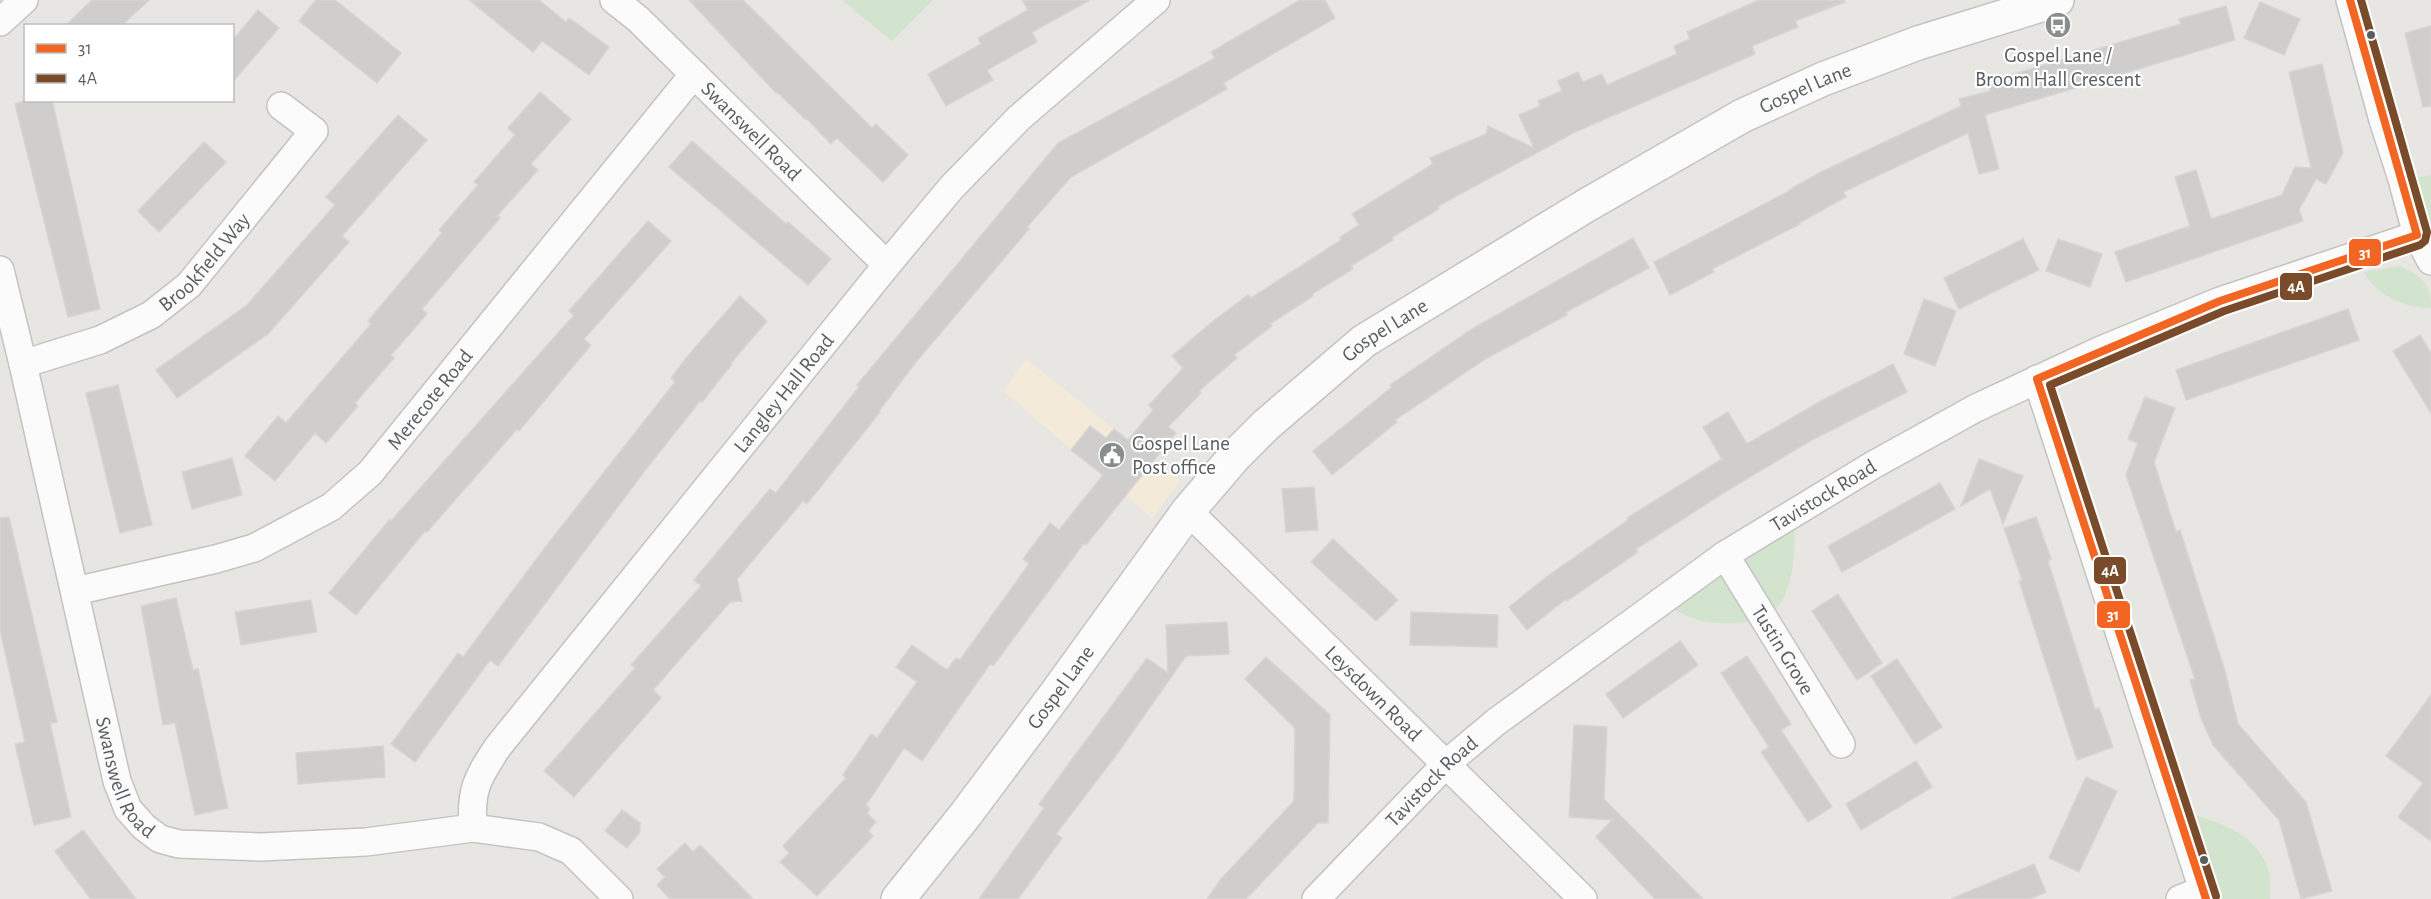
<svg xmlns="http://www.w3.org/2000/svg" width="2431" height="899" font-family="'Alegreya Sans',sans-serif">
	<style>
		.commercial { fill: #f3eada }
		.green { fill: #d2e4cd }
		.building { fill: #d0cecc; stroke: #d7d5d2; stroke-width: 1.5 }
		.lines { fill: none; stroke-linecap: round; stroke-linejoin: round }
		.minor-casing { stroke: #c3c3c2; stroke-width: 30 }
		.tertiary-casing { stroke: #c3c3c2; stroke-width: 36 }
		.minor { stroke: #fcfbfb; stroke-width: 27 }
		.tertiary { stroke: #fcfbfb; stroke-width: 33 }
		.bus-1-casing { stroke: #fff; stroke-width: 12 }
		.bus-2-casing { stroke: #fff; stroke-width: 12 }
		.bus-1 { stroke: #f26522; stroke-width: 8 }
		.bus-2 { stroke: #7a4b2a; stroke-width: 8 }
		.bus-dot { fill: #585d60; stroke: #fff; stroke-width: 2 }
		.labels { text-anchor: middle; stroke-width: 4.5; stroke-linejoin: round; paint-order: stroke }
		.poi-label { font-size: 21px; fill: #585d60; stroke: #fff }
		.street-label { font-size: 21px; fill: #585d60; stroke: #fff }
		.line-badge { stroke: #fff; stroke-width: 2 }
		.badge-label { font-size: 16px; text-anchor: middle; font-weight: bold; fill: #fff }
	</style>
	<rect width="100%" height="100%" fill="#e8e6e2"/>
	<!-- commercial -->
	<polygon class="commercial" points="1026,359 1180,481 1152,518 1003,391"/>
	<!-- green -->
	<g class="green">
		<polygon points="842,0 933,0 892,41"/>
		<polygon points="2431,175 2431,226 2412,178"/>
		<path d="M2399,266C2421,276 2431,282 2431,308C2405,308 2376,296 2364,272Z"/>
		<path d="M1795,513C1794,541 1796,569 1785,595C1773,625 1724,627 1698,620C1685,616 1672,608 1660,602Z"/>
		<path d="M2178,811C2216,821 2259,831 2270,875C2271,882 2270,892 2270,899H2206Z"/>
	</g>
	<!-- building -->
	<g class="building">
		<polygon points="92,0 149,0 121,26 65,26"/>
		<polygon points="316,0 335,0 401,53 377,83 299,21"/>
		<polygon points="469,0 539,0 566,22 569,18 609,47 589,75 542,41 533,52"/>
		<polygon points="689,0 743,0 872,128 876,124 908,155 883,182 837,138 831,144 806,118 805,119 777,92 776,93"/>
		<polygon points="1022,0 1090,0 1032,32 1037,42 987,70 993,80 946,106 928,74 981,44 978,38 1028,10"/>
		<polygon points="1300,0 1325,0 1335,18 1223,83 1227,89 1071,177 1027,227 1029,229 916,362 879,411 880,412 807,504 803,501 737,579 742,601 730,602 653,690 661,698 574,797 544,771 635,668 631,665 701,586 694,580 770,489 776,493 859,387 857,385 1058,143 1215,58 1211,52"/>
		<polygon points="1759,0 1844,0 1845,2 1795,21 1798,27 1752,46 1755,54 1575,132 1438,206 1439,209 1392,237 1393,240 1351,266 1353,269 1312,294 1313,296 1270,324 1272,326 1234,355 1237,358 1199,391 1201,393 1168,427 1176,433 1086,545 1084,543 993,666 990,664 922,761 904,748 866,805 870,809 867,813 876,822 868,831 873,836 817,896 780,862 789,853 783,846 846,778 843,775 871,734 877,738 917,682 896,667 912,645 947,670 956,658 960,660 1029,564 1023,559 1050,523 1059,530 1103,475 1071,450 1090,426 1106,438 1114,429 1128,440 1153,410 1149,405 1183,368 1172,356 1212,322 1248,295 1251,298 1341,240 1340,237 1359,225 1352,214 1433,164 1430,158 1486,134 1488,126 1534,148 1519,115 1540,106 1538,101 1562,91 1558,81 1578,72 1583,82 1602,74 1607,85 1677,54 1674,46 1690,39 1687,32"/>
		<polygon points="2260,2 2300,19 2284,55 2244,38"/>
		<polygon points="2226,6 2235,40 1985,115 1999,169 1979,174 1968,133 1843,192 1846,197 1799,223 1800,224 1712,269 1714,272 1670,295 1654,262 1789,191 1789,190 1821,172 1961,106 1959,99 1990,91 1987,82 2181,24 2179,19"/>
		<polygon points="258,10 279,28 232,83 232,41"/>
		<polygon points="2431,26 2431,106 2423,107 2405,33"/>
		<polygon points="2322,64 2343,153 2326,184 2316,179 2299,210 2303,221 2126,282 2115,252 2190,226 2175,177 2196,170 2211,219 2282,195 2295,167 2311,168 2289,72"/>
		<polygon points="540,92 571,119 531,164 538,170 497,216 500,218 422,309 427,314 391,355 394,358 355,403 358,406 326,443 315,433 275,481 245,456 278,416 286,423 371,324 368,321 442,233 439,230 478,185 474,182 515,135 508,128"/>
		<polygon points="27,100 52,100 100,309 68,317 15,104"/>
		<polygon points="398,115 427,140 342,236 349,242 268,334 177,398 156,370 247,305 335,205 326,197"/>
		<polygon points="692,141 786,224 788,222 831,259 808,285 669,167"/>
		<polygon points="204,142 226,162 159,232 138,211"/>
		<polygon points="648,221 671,241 584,339 591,345 519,431 517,429 427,532 425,531 356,615 329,593 390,519 391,521 574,315 569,311"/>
		<polygon points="1633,238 1649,268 1566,312 1567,315 1487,358 1395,420 1397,422 1332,475 1313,451 1392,387 1390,385 1472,329"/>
		<polygon points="2023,239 2039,270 1959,309 1944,278"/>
		<polygon points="2058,239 2102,254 2090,287 2046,271"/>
		<polygon points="740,296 767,321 731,363 732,364 702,402 700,401 647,468 498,666 490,660 415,762 391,744 458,653 463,657 550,541 675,382 671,378 686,358"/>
		<polygon points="1924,299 1956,311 1935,366 1904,354"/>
		<polygon points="2348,309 2359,340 2186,400 2176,370"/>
		<polygon points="2420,335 2431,353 2431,413 2393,351"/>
		<polygon points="1893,364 1907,392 1810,441 1725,492 1636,549 1638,552 1567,601 1566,599 1527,630 1509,607 1549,575 1628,520 1627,518 1722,459 1703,427 1728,412 1747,444 1821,401"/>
		<polygon points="118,385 152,525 120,533 86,393"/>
		<polygon points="2145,397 2175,408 2154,462 2176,532 2180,530 2225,671 2238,724 2306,802 2332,891 2301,899 2279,820 2213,745 2201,718 2190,680 2195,679 2126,475 2138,443 2128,439"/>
		<polygon points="232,458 242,495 192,509 182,472"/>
		<polygon points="1979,459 2023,476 2003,524 1990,489 1961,506"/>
		<polygon points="1940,483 1955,509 1842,572 1828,546"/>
		<polygon points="1314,487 1318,530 1286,532 1282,489"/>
		<polygon points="9,517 57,722 50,723 71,817 34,825 15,744 25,742 0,630 0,518"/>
		<polygon points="2036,517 2051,559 2048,561 2095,709 2099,708 2113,747 2077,760 2019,581 2022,580 2004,528"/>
		<polygon points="1333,539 1398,600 1376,621 1311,562"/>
		<polygon points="1838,594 1882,663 1857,680 1812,611"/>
		<polygon points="176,598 193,670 198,669 228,808 195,815 175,723 163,725 141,606"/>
		<polygon points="311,600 317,632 241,645 235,612"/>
		<polygon points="1411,612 1498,615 1497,647 1410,645"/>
		<polygon points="1227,622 1229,654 1186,656 1117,754 1056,834 1062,838 1018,899 979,899 1044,808 1039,804 1147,658 1168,673 1166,625"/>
		<polygon points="1680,641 1698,665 1623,718 1606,694"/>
		<polygon points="1747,656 1791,724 1781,730 1832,807 1808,822 1761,752 1769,747 1721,673"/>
		<polygon points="1266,657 1330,715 1328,823 1318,823 1246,899 1207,899 1221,879 1294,801 1295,728 1245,679"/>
		<polygon points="1897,659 1942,727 1915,744 1871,676"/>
		<polygon points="2431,695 2431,841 2398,817 2423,783 2386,756"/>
		<polygon points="1574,725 1607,727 1604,799 1703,899 1655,899 1596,837 1612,820 1569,817"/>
		<polygon points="383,746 385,777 298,784 296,753"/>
		<polygon points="1916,761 1932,787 1861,830 1846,804"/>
		<polygon points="2086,777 2117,791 2079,872 2049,858"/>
		<polygon points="622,810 640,823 640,832 627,848 605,831"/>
		<polygon points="83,830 105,859 136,899 91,899 65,865 55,851"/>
		<polygon points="685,843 693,852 700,845 753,899 670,899 657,885 665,877 657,869"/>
		<polygon points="2034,864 2046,892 2030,899 1951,899"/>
	</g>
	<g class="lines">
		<defs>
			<g id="minor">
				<path id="s1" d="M614,0L638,19L887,265"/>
				<polyline points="2350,0 2383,120 2402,179 2417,235 2431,261"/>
				<polyline points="0,22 24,0"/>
				<path id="s2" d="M0,270L23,364L117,781L128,809L144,827L160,839L179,844L261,847L366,842L473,828L539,837L571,851L619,899"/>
				<path id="s3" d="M23,364L100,340L151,315L189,285L314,131L281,106"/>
				<polyline points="2037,379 2206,899"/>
				<path id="s4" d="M1188,511L1583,899"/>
				<path id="s5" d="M1725,555L1841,744"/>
				<path id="s6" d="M75,591L216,559L254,548L331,507L370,473L694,74"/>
				<path id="s7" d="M473,828C470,790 477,779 497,748L887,265L951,188L1019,118L1156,0"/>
				<path id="s8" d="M1316,899L1447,763L1496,722L1725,555L1873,465L1976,408L2101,350L2220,301L2417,235"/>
				<polyline points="2180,899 2203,890"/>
			</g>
			<g id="tertiary">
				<path id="s9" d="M898,899L966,814L1055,695L1188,511L1235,456L1266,425L1364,341L1587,205L1742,116L1823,79L1918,43L2057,0"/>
			</g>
		</defs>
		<!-- minor casing -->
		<use href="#minor" class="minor-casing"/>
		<!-- tertiary casing -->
		<use href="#tertiary" class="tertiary-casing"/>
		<!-- minor -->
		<use href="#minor" class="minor"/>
		<!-- tertiary -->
		<use href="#tertiary" class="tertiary"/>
		<defs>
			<polyline id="bus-1" points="2206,899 2037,379 2220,301 2417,235 2350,0"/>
			<polyline id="bus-2" points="2216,896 2050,385 2224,311 2420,245 2425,241 2427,232 2361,0"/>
		</defs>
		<!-- bus-1 casing -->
		<use href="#bus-1" class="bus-1-casing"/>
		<!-- bus-2 casing -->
		<use href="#bus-2" class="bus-2-casing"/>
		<!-- bus-1 -->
		<use href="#bus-1" class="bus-1"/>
		<!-- bus-2 -->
		<use href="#bus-2" class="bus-2"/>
	</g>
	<!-- icons -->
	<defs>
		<symbol id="bus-disc" viewBox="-11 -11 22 22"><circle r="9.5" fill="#8a8d8e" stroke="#fff"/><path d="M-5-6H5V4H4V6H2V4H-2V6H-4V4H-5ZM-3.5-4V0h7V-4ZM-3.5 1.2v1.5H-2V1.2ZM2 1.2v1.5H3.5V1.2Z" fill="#fff"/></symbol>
		<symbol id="civic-disc" viewBox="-11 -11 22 22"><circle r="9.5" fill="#8a8d8e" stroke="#fff"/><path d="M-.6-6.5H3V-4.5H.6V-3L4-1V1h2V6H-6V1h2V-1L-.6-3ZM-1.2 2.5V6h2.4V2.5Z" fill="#fff"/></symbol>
	</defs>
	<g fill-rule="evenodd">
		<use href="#bus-disc" x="2043" y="10" width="30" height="30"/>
		<use href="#civic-disc" x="1097" y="440" width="30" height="30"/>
	</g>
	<!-- markers -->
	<g class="bus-dot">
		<circle cx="2371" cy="35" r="5"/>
		<circle cx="2204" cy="860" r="5"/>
	</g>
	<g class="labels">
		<!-- poi labels -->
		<g class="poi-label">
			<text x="2058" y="62">Gospel Lane /<tspan x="2058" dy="24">Broom Hall Crescent</tspan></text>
			<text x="1132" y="450" text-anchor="start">Gospel Lane<tspan x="1132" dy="24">Post office</tspan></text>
		</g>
		<!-- street labels -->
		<g class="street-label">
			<text dy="7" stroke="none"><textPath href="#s9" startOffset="1239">Gospel Lane</textPath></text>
			<text dy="7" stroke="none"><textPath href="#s1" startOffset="190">Swanswell Road</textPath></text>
			<text dy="7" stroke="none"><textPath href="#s3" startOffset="213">Brookfield Way</textPath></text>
			<text dy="7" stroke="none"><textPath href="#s9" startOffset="753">Gospel Lane</textPath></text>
			<text dy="7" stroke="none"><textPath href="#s7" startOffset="542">Langley Hall Road</textPath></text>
			<text dy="7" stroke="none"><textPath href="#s6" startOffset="418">Merecote Road</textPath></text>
			<text dy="7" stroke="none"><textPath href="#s8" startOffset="651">Tavistock Road</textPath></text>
			<text dy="7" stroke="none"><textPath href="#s5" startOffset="111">Tustin Grove</textPath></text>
			<text dy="7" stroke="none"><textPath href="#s9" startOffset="267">Gospel Lane</textPath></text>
			<text dy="7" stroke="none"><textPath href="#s4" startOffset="260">Leysdown Road</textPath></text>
			<text dy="7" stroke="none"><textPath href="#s2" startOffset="524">Swanswell Road</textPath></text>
			<text dy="7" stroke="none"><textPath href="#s8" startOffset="165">Tavistock Road</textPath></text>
		</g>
	</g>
	<g class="line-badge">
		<rect x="2348" y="238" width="34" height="29" rx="6" fill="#f26522"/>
		<rect x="2279" y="272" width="34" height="29" rx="6" fill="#7a4b2a"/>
		<rect x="2093" y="556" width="34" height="29" rx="6" fill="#7a4b2a"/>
		<rect x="2096" y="600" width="35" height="29" rx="6" fill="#f26522"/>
	</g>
	<g class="badge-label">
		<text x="2365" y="258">31</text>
		<text x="2296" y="292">4A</text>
		<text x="2110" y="576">4A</text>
		<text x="2113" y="620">31</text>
	</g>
	<!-- legend -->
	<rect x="24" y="24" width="210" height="78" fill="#ffffff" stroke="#bcbebf" stroke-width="1.5"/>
	<rect x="36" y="44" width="30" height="9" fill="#f26522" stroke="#bcbebf" stroke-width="1.5"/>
	<text x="78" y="54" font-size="18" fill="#585d60">31</text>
	<rect x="36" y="74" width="30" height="9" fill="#7a4b2a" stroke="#bcbebf" stroke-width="1.5"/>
	<text x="78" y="84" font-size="18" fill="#585d60">4A</text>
</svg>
